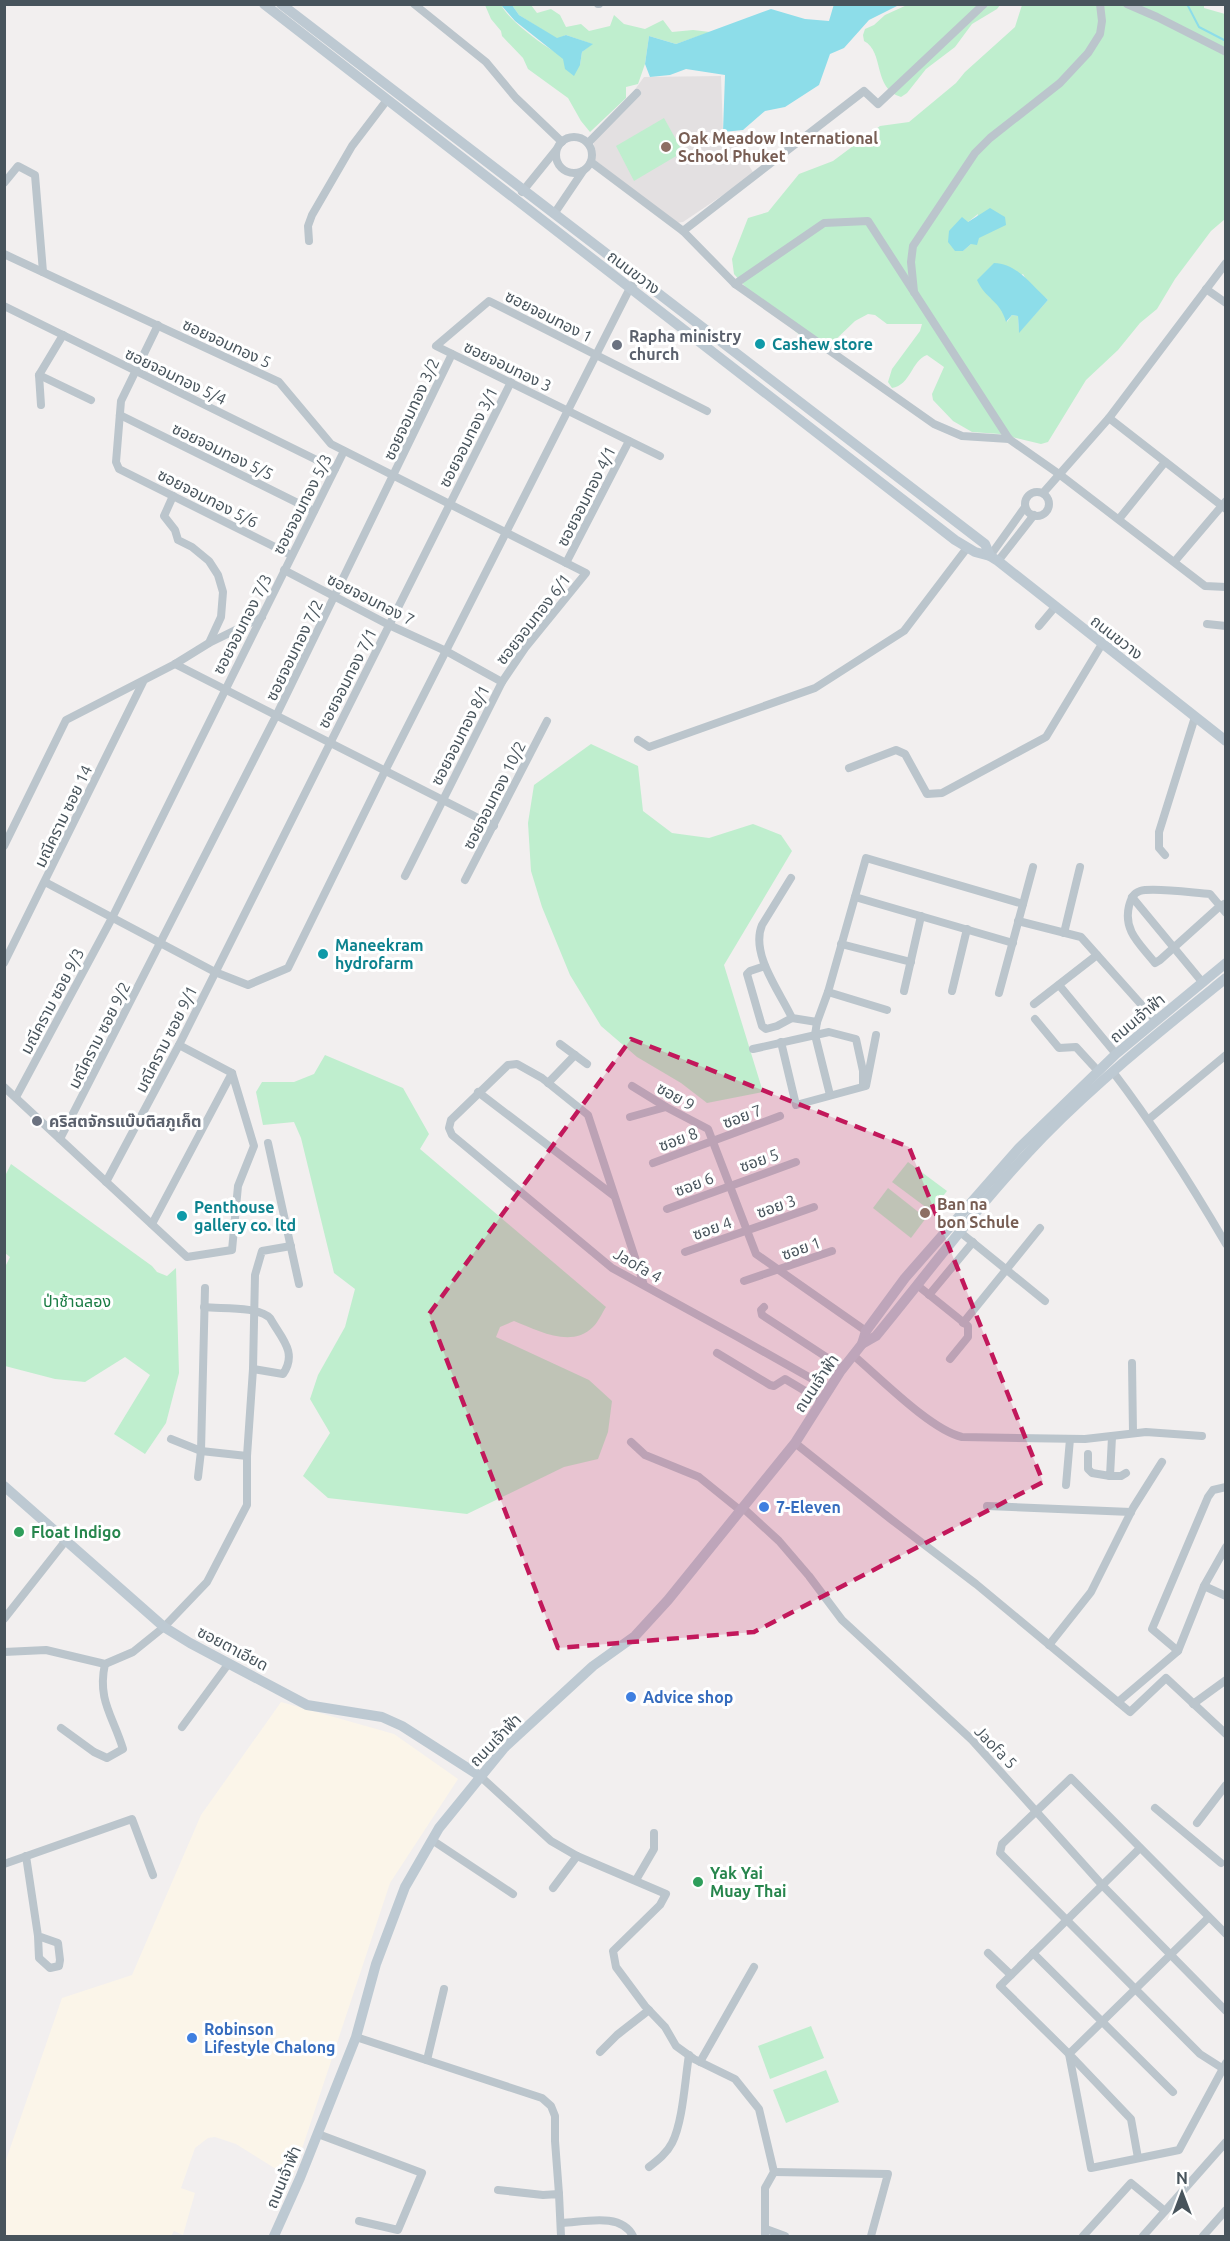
<svg xmlns="http://www.w3.org/2000/svg" width="1230" height="2241" font-family="Ubuntu,'Noto Sans Thai',sans-serif">
	<style>
		.commercial { fill: #fbf5e9 }
		.education { fill: #e3e0e1 }
		.green { fill: #bfeece; fill-rule: evenodd }
		.water { fill: #8ddde9 }
		.lines { fill: none; stroke-linecap: round; stroke-linejoin: round }
		.stream { stroke: #8ddde9; stroke-width: 2 }
		.street { stroke: #bbc5cc; stroke-width: 8 }
		.secondary { stroke: #bdc9d2; stroke-width: 10 }
		.marked { fill: #c2185b; fill-opacity: 0.2; stroke: #c2185b; stroke-width: 4.5; stroke-dasharray: 12 8; stroke-linejoin: round }
		.education-dot { fill: #8d6e63; stroke: #fff; stroke-width: 2 }
		.culture-dot { fill: #0f9aa8; stroke: #fff; stroke-width: 2 }
		.worship-dot { fill: #6b7280; stroke: #fff; stroke-width: 2 }
		.shop-dot { fill: #3f7fe0; stroke: #fff; stroke-width: 2 }
		.leisure-dot { fill: #2e9e5b; stroke: #fff; stroke-width: 2 }
		.labels { text-anchor: middle; stroke-width: 6; stroke-linejoin: round; paint-order: stroke }
		.education-label { font-size: 16px; font-weight: bold; fill: #785e54; stroke: #fff; text-anchor: start }
		.street-label { font-size: 16px; fill: #48545c; stroke: #fff }
		.worship-label { font-size: 16px; font-weight: bold; fill: #5b616d; stroke: #fff; text-anchor: start }
		.culture-label { font-size: 16px; font-weight: bold; fill: #0d838f; stroke: #fff; text-anchor: start }
		.park-label { font-size: 16px; fill: #1a7c44; stroke: #fff }
		.shop-label { font-size: 16px; font-weight: bold; fill: #366cbe; stroke: #fff; text-anchor: start }
		.leisure-label { font-size: 16px; font-weight: bold; fill: #27864d; stroke: #fff; text-anchor: start }
	</style>
	<rect width="100%" height="100%" fill="#f2efef"/>
	<!-- commercial -->
	<polygon class="commercial" points="281,1702 394,1734 458,1779 390,1883 292,2179 236,2144 215,2137 208,2138 195,2148 181,2188 195,2193 183,2235 174,2231 171,2236 5,2235 5,2163 62,1998 132,1975 201,1815"/>
	<!-- education -->
	<polygon class="education" points="721,76 723,132 730,134 754,174 683,222 676,223 595,160 596,152 591,135 631,95 644,77"/>
	<!-- green -->
	<g class="green">
		<path d="M1204,4V8L1225,14V219L1211,231L1175,279L1157,309L1140,323L1118,350L1086,380L1048,442L1041,444L1000,434L972,432L953,421L933,400L932,394L944,367L927,355C911,361 911,385 892,388L888,382L892,369L920,331L922,324H887L875,315L868,314L855,321L830,345L814,343L801,336L758,301L734,274L732,259L748,218L768,212L799,174L833,161L880,126L909,122L956,83L965,72L1015,27L1022,5ZM978,214L971,244L963,251L968,222ZM1023,274L1028,283L1048,300L1019,332L1018,316L1012,315L1007,322L1003,309L987,294Z"/>
		<path d="M485,5H501C513,26 557,56 580,65L582,52L592,44L566,35L557,39L519,15L512,5H531L537,13L551,9L560,15L566,27L581,24L589,31L610,26L614,15L624,24L645,29L663,20L672,32L693,30L710,32L676,44L649,36L645,64L638,84L626,87V98L590,132L581,121L568,98L528,69L523,58L502,36L501,31L491,19Z"/>
		<path d="M907,5H1000L997,9L972,24L955,47L926,69L907,93L901,97C872,88 885,52 864,41L863,35L865,29L874,25L885,15Z"/>
		<polygon points="664,118 683,152 634,181 616,146"/>
		<polygon points="591,744 638,766 643,811 672,833 709,838 753,824 781,835 792,851 724,965 763,1092 707,1103 681,1083 637,1057 601,1026 570,975 542,907 531,871 528,823 534,785"/>
		<path d="M325,1055L403,1088L429,1134L420,1149L606,1307C602,1313 599,1321 593,1327C571,1349 537,1330 514,1321L500,1327L496,1337L589,1380L612,1401L608,1432L598,1459L564,1467L467,1514L328,1498L303,1476L330,1433L310,1399L318,1375L345,1327L355,1289L334,1273L301,1138L294,1122L263,1125L256,1092L262,1082H294L314,1074Z"/>
		<polygon points="908,1162 947,1191 931,1211 892,1182"/>
		<polygon points="11,1164 152,1266 157,1272 167,1276 176,1268 179,1373 166,1423 145,1454 114,1434 150,1375 125,1357 85,1382 55,1379 5,1366 4,1269 10,1257 5,1253 5,1176"/>
		<polygon points="888,1188 926,1218 911,1238 873,1208"/>
		<polygon points="811,2026 824,2058 770,2079 758,2046"/>
		<polygon points="826,2070 839,2102 786,2123 773,2090"/>
	</g>
	<!-- water -->
	<g class="water">
		<polygon points="834,4 899,5 869,20 844,48 830,54 819,85 785,107 765,111 743,130 723,132 725,75 686,69 670,75 650,77 645,64 649,36 676,44 771,9 805,19 829,21"/>
		<polygon points="501,5 512,5 519,15 557,38 566,35 593,44 582,52 580,65 574,76 565,69 563,59 515,21"/>
		<polygon points="990,208 1005,217 1006,225 979,238 977,245 971,244 963,251 955,251 948,242 949,231 962,217 968,222"/>
		<path d="M994,263C1017,263 1032,286 1048,300L1019,333L1018,316L1012,315L1006,322C1000,300 985,299 977,280Z"/>
	</g>
	<g class="lines">
		<!-- stream -->
		<polyline class="stream" points="1187,4 1199,27 1226,41"/>
		<!-- street -->
		<g class="street">
			<polyline points="414,4 486,62 516,98 562,142"/>
			<polyline points="598,4 599,4"/>
			<polyline points="1127,4 1157,17 1226,52"/>
			<circle cx="574" cy="155" r="18"/>
			<polyline points="588,143 637,93"/>
			<polyline points="591,162 683,231 735,284 934,424 962,436 1009,439"/>
			<polyline points="4,183 18,166 35,175 43,272"/>
			<polyline points="522,192 556,150"/>
			<polyline points="554,214 583,171"/>
			<polyline points="683,231 864,91 878,104 984,4"/>
			<polyline points="309,241 308,226 312,215 352,146 387,100"/>
			<polyline points="4,254 279,382 331,444 586,573 525,648 502,682 405,876"/>
			<polyline points="735,284 824,223 868,221 1009,439 1059,474 1205,586 1226,587"/>
			<polyline points="1206,289 1226,303"/>
			<polyline points="914,292 911,262 913,246 975,153 990,138 1060,83 1088,53 1100,34 1102,21 1100,4"/>
			<polyline points="4,306 335,469"/>
			<polyline points="158,325 121,401 116,462 119,469 291,555"/>
			<polyline points="39,375 91,400"/>
			<polyline points="41,405 39,375 63,335"/>
			<polyline points="120,415 314,511"/>
			<polyline points="1109,418 1226,509"/>
			<polyline points="660,456 436,346 489,301 707,411"/>
			<circle cx="1037" cy="504" r="12"/>
			<polyline points="1043,493 1109,418 1226,263"/>
			<polyline points="1119,519 1165,462"/>
			<polyline points="990,556 1025,507"/>
			<polyline points="998,561 1034,515"/>
			<polyline points="1175,561 1226,501"/>
			<polyline points="566,563 629,441"/>
			<polyline points="284,570 389,625 446,651 502,682"/>
			<polyline points="1207,624 1226,626"/>
			<polyline points="1039,626 1055,607"/>
			<polyline points="209,643 262,617"/>
			<polyline points="175,664 494,826"/>
			<polyline points="638,740 649,747 815,688 904,631 967,548"/>
			<polyline points="849,768 896,750 905,754 927,794 942,793 1046,737 1102,644"/>
			<polyline points="4,846 66,720 175,664 209,643 221,617 223,592 218,575 209,561 192,547 178,540 175,530 164,516 173,496"/>
			<polyline points="1165,855 1159,848 1159,832 1195,717"/>
			<path d="M791,878L762,925C750,954 780,992 792,1018L817,1022"/>
			<polyline points="465,880 547,721"/>
			<polyline points="45,882 215,972 248,985 288,968 385,771 630,288 639,278"/>
			<polyline points="855,897 1013,943"/>
			<polyline points="1132,897 1203,983"/>
			<path d="M1226,903L1220,906L1160,960L1155,963C1140,944 1123,931 1129,906C1131,899 1133,893 1140,891C1153,887 1194,893 1210,894L1226,913"/>
			<polyline points="1018,921 1081,937 1156,1021"/>
			<polyline points="1064,933 1080,867"/>
			<polyline points="841,944 911,962"/>
			<polyline points="4,963 143,682"/>
			<polyline points="765,966 750,971 747,974 762,1026 766,1029 777,1026 792,1018"/>
			<polyline points="1059,985 1116,1054"/>
			<polyline points="904,991 921,916"/>
			<polyline points="952,991 967,929"/>
			<polyline points="828,992 887,1010"/>
			<polyline points="999,993 1033,867"/>
			<polyline points="1034,1004 1097,955"/>
			<polyline points="1035,1019 1059,1048 1076,1047 1098,1071"/>
			<polyline points="781,1042 796,1105 866,1086 876,1035"/>
			<polyline points="560,1044 587,1064"/>
			<polyline points="753,1049 829,1032 856,1039 863,1071 863,1084"/>
			<path d="M1113,1072C1155,1127 1191,1184 1226,1244"/>
			<polyline points="548,1083 575,1055"/>
			<polyline points="632,1086 666,1107 708,1129 756,1254 866,1331"/>
			<polyline points="4,1087 187,1257 232,1250 238,1186 254,1146 232,1073 179,1045"/>
			<polyline points="478,1092 613,1195"/>
			<polyline points="830,1095 815,1035 817,1022 828,992 866,858 1023,904"/>
			<polyline points="16,1097 112,918 344,451"/>
			<polyline points="630,1117 666,1107"/>
			<polyline points="1149,1119 1226,1055"/>
			<polyline points="60,1139 276,716 452,354"/>
			<polyline points="268,1143 299,1284"/>
			<polyline points="653,1163 780,1116"/>
			<polyline points="106,1182 179,1045 511,382"/>
			<polyline points="667,1209 796,1162"/>
			<polyline points="152,1224 232,1073"/>
			<polyline points="960,1232 1045,1301"/>
			<polyline points="685,1252 814,1207"/>
			<polyline points="744,1281 832,1251"/>
			<polyline points="644,1285 588,1115 542,1078 517,1064 508,1065 451,1120 449,1128 452,1135 612,1268 736,1336 830,1389"/>
			<polyline points="917,1285 968,1326 968,1337 950,1359"/>
			<polyline points="929,1295 973,1242"/>
			<path d="M204,1307C221,1309 258,1306 270,1318C281,1338 298,1352 283,1374L253,1369"/>
			<polyline points="764,1307 761,1310 762,1315 843,1368"/>
			<polyline points="963,1323 1040,1228"/>
			<polyline points="717,1353 770,1385 774,1386 785,1379 822,1401"/>
			<path d="M853,1355C880,1378 931,1430 962,1437L1085,1439L1146,1432L1202,1436"/>
			<polyline points="1132,1363 1133,1433"/>
			<polyline points="171,1439 201,1451 247,1456"/>
			<polyline points="631,1442 645,1455 699,1477 741,1511"/>
			<polyline points="795,1443 892,1520 976,1584 1130,1712 1166,1678 1226,1734"/>
			<polyline points="1088,1454 1088,1469 1092,1473 1110,1476 1112,1437"/>
			<polyline points="1110,1476 1121,1476 1126,1473"/>
			<polyline points="198,1477 201,1451 205,1288"/>
			<polyline points="1066,1485 1070,1439"/>
			<polyline points="987,1506 1131,1512"/>
			<polyline points="743,1508 779,1541 809,1576 842,1620 972,1740 1103,1886 1226,2011"/>
			<polyline points="1204,1586 1226,1596"/>
			<polyline points="4,1619 67,1539"/>
			<polyline points="1049,1645 1091,1592 1133,1508 1162,1462"/>
			<polyline points="1178,1651 1152,1629 1208,1497 1213,1490 1226,1487"/>
			<polyline points="4,1652 46,1650 105,1664 133,1652 164,1627 207,1582 247,1505 247,1456 253,1369 255,1275 262,1251 291,1246"/>
			<polyline points="1118,1702 1178,1651 1204,1586 1226,1547"/>
			<polyline points="1193,1704 1226,1680"/>
			<polyline points="182,1727 229,1663"/>
			<path d="M61,1728L94,1752L107,1758L123,1749C113,1716 97,1700 105,1664"/>
			<polyline points="480,1776 551,1841 577,1856 666,1894 660,1905 613,1951 616,1967 645,2006 665,2027 676,2046 694,2059 735,2079 759,2109 774,2172 765,2188 765,2236"/>
			<polyline points="1155,1808 1221,1863"/>
			<polyline points="1197,1823 1226,1785"/>
			<polyline points="432,1840 513,1894"/>
			<polyline points="1140,1848 1000,1986 1069,2054 1091,2168 1179,2150 1226,2063"/>
			<polyline points="26,1856 38,1936 58,1943 60,1960 59,1966 50,1968 39,1958 38,1936"/>
			<polyline points="4,1864 132,1819 153,1875"/>
			<polyline points="636,1880 654,1849 654,1833"/>
			<polyline points="553,1888 577,1856"/>
			<polyline points="988,1953 1011,1975"/>
			<polyline points="1033,1953 1173,2092"/>
			<polyline points="356,2037 542,2098 551,2106 555,2116 555,2141 559,2194"/>
			<polyline points="600,2052 617,2035 649,2010"/>
			<polyline points="427,2060 444,1989"/>
			<polyline points="700,2062 754,1967"/>
			<polyline points="1222,2068 1200,2054 1000,1853 1002,1844 1071,1778 1226,1934"/>
			<polyline points="318,2134 422,2173 398,2230 359,2221"/>
			<polyline points="1138,2158 1131,2119 1069,2054 1208,1918"/>
			<path d="M649,2167C658,2160 667,2153 672,2143C683,2122 685,2079 689,2055"/>
			<polyline points="774,2172 888,2174 871,2236"/>
			<polyline points="498,2190 543,2195 559,2194 561,2236"/>
			<path d="M562,2223C584,2222 621,2212 633,2236"/>
			<polyline points="766,2229 785,2236"/>
			<polyline points="1083,2236 1131,2183 1165,2211"/>
			<polyline points="1143,2236 1226,2142"/>
			<polyline points="1203,2236 1226,2210"/>
		</g>
		<!-- secondary -->
		<g class="secondary">
			<polyline points="264,4 955,540 975,552 990,556 998,561 1226,741"/>
			<polyline points="281,4 985,544 990,556"/>
			<polyline points="862,1344 866,1331 905,1278 1019,1148 1116,1054 1226,963"/>
			<polyline points="4,1486 164,1627 190,1643 307,1705 382,1717 402,1726 480,1776"/>
			<path d="M274,2236L300,2178L356,2037L376,1964L405,1887L439,1828L504,1748L593,1666L635,1636L668,1600L795,1443L840,1372L862,1344L876,1336C930,1270 984,1198 1043,1137C1100,1079 1163,1029 1226,978"/>
		</g>
	</g>
	<!-- marked area -->
	<path class="marked" d="M631,1039L909,1147L1043,1482L754,1632L558,1648L429,1314Z"/>
	<!-- markers -->
	<g class="education-dot">
		<circle cx="666" cy="147" r="6"/>
		<circle cx="925" cy="1213" r="6"/>
	</g>
	<g class="culture-dot">
		<circle cx="760" cy="344" r="6"/>
		<circle cx="323" cy="954" r="6"/>
		<circle cx="182" cy="1216" r="6"/>
	</g>
	<g class="worship-dot">
		<circle cx="617" cy="345" r="6"/>
		<circle cx="37" cy="1121" r="6"/>
	</g>
	<g class="shop-dot">
		<circle cx="764" cy="1507" r="6"/>
		<circle cx="631" cy="1697" r="6"/>
		<circle cx="192" cy="2038" r="6"/>
	</g>
	<g class="leisure-dot">
		<circle cx="19" cy="1532" r="6"/>
		<circle cx="698" cy="1882" r="6"/>
	</g>
	<g class="labels">
		<!-- education labels -->
		<g class="education-label">
			<text x="678" y="144">Oak Meadow International<tspan x="678" dy="18">School Phuket</tspan></text>
			<text x="937" y="1210">Ban na<tspan x="937" dy="18">bon Schule</tspan></text>
		</g>
		<!-- street labels -->
		<g class="street-label">
			<text transform="translate(634 272) rotate(37)" y="6">ถนนขวาง</text>
			<text transform="translate(549 316) rotate(27)" y="6">ซอยจอมทอง 1</text>
			<text transform="translate(227 343) rotate(25)" y="6">ซอยจอมทอง 5</text>
			<text transform="translate(508 366) rotate(26)" y="6">ซอยจอมทอง 3</text>
			<text transform="translate(176 376) rotate(26)" y="6">ซอยจอมทอง 5/4</text>
			<text transform="translate(411 409) rotate(-65)" y="6">ซอยจอมทอง 3/2</text>
			<text transform="translate(468 437) rotate(-63)" y="6">ซอยจอมทอง 3/1</text>
			<text transform="translate(223 451) rotate(26)" y="6">ซอยจอมทอง 5/5</text>
			<text transform="translate(586 496) rotate(-63)" y="6">ซอยจอมทอง 4/1</text>
			<text transform="translate(208 498) rotate(27)" y="6">ซอยจอมทอง 5/6</text>
			<text transform="translate(302 504) rotate(-63)" y="6">ซอยจอมทอง 5/3</text>
			<text transform="translate(371 599) rotate(27)" y="6">ซอยจอมทอง 7</text>
			<text transform="translate(533 619) rotate(-52)" y="6">ซอยจอมทอง 6/1</text>
			<text transform="translate(242 624) rotate(-63)" y="6">ซอยจอมทอง 7/3</text>
			<text transform="translate(1117 637) rotate(38)" y="6">ถนนขวาง</text>
			<text transform="translate(294 650) rotate(-64)" y="6">ซอยจอมทอง 7/2</text>
			<text transform="translate(347 678) rotate(-63)" y="6">ซอยจอมทอง 7/1</text>
			<text transform="translate(460 735) rotate(-63)" y="6">ซอยจอมทอง 8/1</text>
			<text transform="translate(494 795) rotate(-63)" y="6">ซอยจอมทอง 10/2</text>
			<text transform="translate(63 816) rotate(-64)" y="6">มณีคราม ซอย 14</text>
			<text transform="translate(52 1001) rotate(-62)" y="6">มณีคราม ซอย 9/3</text>
			<text transform="translate(1137 1018) rotate(-40)" y="6">ถนนเจ้าฟ้า</text>
			<text transform="translate(99 1035) rotate(-63)" y="6">มณีคราม ซอย 9/2</text>
			<text transform="translate(166 1039) rotate(-63)" y="6">มณีคราม ซอย 9/1</text>
			<text transform="translate(676 1096) rotate(29)" y="6">ซอย 9</text>
			<text transform="translate(742 1116) rotate(-20)" y="6">ซอย 7</text>
			<text transform="translate(678 1139) rotate(-20)" y="6">ซอย 8</text>
			<text transform="translate(759 1160) rotate(-19)" y="6">ซอย 5</text>
			<text transform="translate(694 1184) rotate(-21)" y="6">ซอย 6</text>
			<text transform="translate(776 1206) rotate(-19)" y="6">ซอย 3</text>
			<text transform="translate(712 1228) rotate(-19)" y="6">ซอย 4</text>
			<text transform="translate(801 1248) rotate(-19)" y="6">ซอย 1</text>
			<text transform="translate(638 1265) rotate(30)" y="6">Jaofa 4</text>
			<text transform="translate(816 1383) rotate(-56)" y="6">ถนนเจ้าฟ้า</text>
			<text transform="translate(233 1648) rotate(28)" y="6">ซอยตาเอียด</text>
			<text transform="translate(495 1740) rotate(-46)" y="6">ถนนเจ้าฟ้า</text>
			<text transform="translate(996 1747) rotate(46)" y="6">Jaofa 5</text>
			<text transform="translate(283 2177) rotate(-67)" y="6">ถนนเจ้าฟ้า</text>
		</g>
		<!-- worship labels -->
		<g class="worship-label">
			<text x="629" y="342">Rapha ministry<tspan x="629" dy="18">church</tspan></text>
			<text x="49" y="1127">คริสตจักรแบ๊บติสภูเก็ต</text>
		</g>
		<!-- culture labels -->
		<g class="culture-label">
			<text x="772" y="350">Cashew store</text>
			<text x="335" y="951">Maneekram<tspan x="335" dy="18">hydrofarm</tspan></text>
			<text x="194" y="1213">Penthouse<tspan x="194" dy="18">gallery co. ltd</tspan></text>
		</g>
		<!-- park labels -->
		<g class="park-label">
			<text x="77" y="1307">ป่าช้าฉลอง</text>
		</g>
		<!-- shop labels -->
		<g class="shop-label">
			<text x="776" y="1513">7-Eleven</text>
			<text x="643" y="1703">Advice shop</text>
			<text x="204" y="2035">Robinson<tspan x="204" dy="18">Lifestyle Chalong</tspan></text>
		</g>
		<!-- leisure labels -->
		<g class="leisure-label">
			<text x="31" y="1538">Float Indigo</text>
			<text x="710" y="1879">Yak Yai<tspan x="710" dy="18">Muay Thai</tspan></text>
		</g>
	</g>
	<!-- border -->
	<rect width="1230" height="2241" fill="none" stroke="#48545c" stroke-width="12"/>
	<!-- north arrow -->
	<g transform="translate(1182 2193)" stroke="#ffffff" stroke-width="4.5" paint-order="stroke">
	<path d="M0-4.5L10 22L0 15L-10 22Z" fill="#48545c"/>
	<text y="-9" font-size="16" font-weight="bold" text-anchor="middle" fill="#48545c">N</text>
	</g>
</svg>
